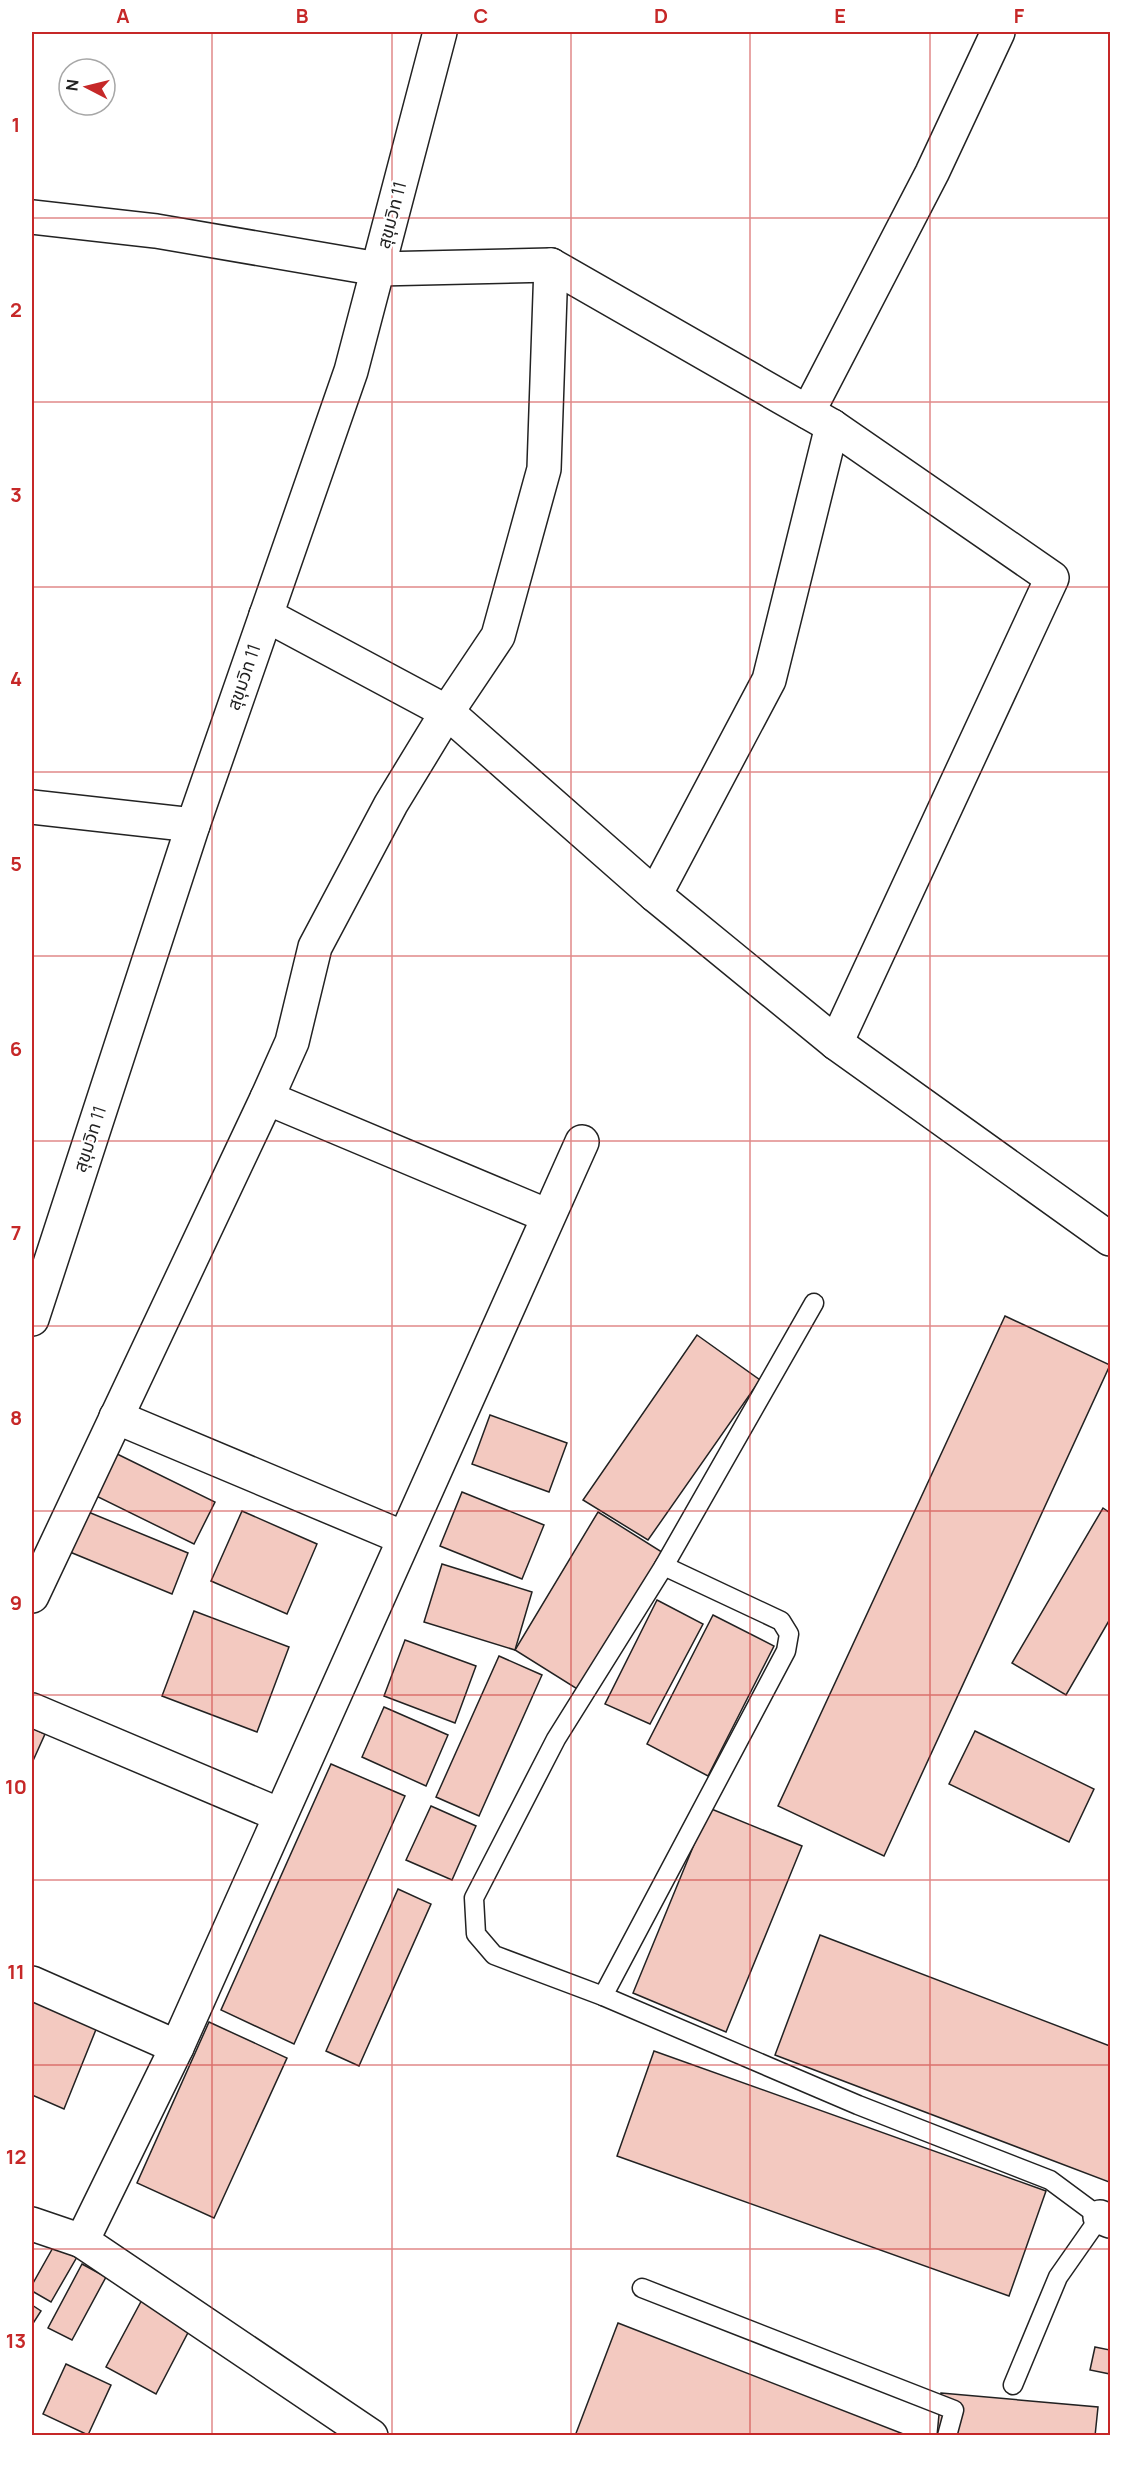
<svg xmlns="http://www.w3.org/2000/svg" width="1142" height="2467" font-family="Manrope,'Noto Sans Thai',sans-serif">
	<style>
		.building { fill: #f3c9c0; stroke: #222; stroke-width: 1.5 }
		.lines { fill: none; stroke-linecap: round; stroke-linejoin: round }
		.service-casing { stroke: #222; stroke-width: 21 }
		.minor-casing { stroke: #222; stroke-width: 36 }
		.service { stroke: #fff; stroke-width: 18 }
		.minor { stroke: #fff; stroke-width: 33 }
		.grid { fill: none; stroke: #c62828; stroke-width: 1.5; stroke-opacity: 0.55 }
		.labels { text-anchor: middle; stroke-width: 4.5; stroke-linejoin: round; paint-order: stroke }
		.street-label { font-size: 18px; fill: #222; stroke: #fff }
		.neatline { fill: none; stroke: #c62828; stroke-width: 2 }
		.grid-label { font-size: 20px; text-anchor: middle; font-weight: bold; fill: #c62828 }
	</style>
	<rect width="100%" height="100%" fill="#fff"/>
	<!-- building -->
	<g class="building">
		<polygon points="1005,1316 1110,1365 884,1856 778,1806"/>
		<polygon points="697,1335 760,1380 648,1540 583,1500"/>
		<polygon points="490,1415 567,1443 549,1492 472,1464"/>
		<polygon points="111,1451 215,1502 194,1544 90,1493"/>
		<polygon points="462,1492 544,1525 522,1579 440,1546"/>
		<polygon points="1103,1508 1110,1513 1110,1619 1066,1695 1012,1663"/>
		<polygon points="81,1509 188,1553 172,1594 65,1550"/>
		<polygon points="242,1511 317,1544 287,1614 211,1581"/>
		<polygon points="598,1512 665,1554 582,1692 515,1650"/>
		<polygon points="442,1564 532,1592 515,1650 424,1622"/>
		<polygon points="657,1600 703,1624 650,1724 605,1704"/>
		<polygon points="194,1611 289,1647 257,1732 162,1696"/>
		<polygon points="713,1615 774,1646 708,1776 647,1744"/>
		<polygon points="405,1640 476,1666 455,1723 384,1696"/>
		<polygon points="499,1656 542,1675 479,1816 436,1797"/>
		<polygon points="384,1707 448,1735 426,1786 362,1757"/>
		<polygon points="32,1728 45,1734 32,1763"/>
		<polygon points="975,1731 1094,1789 1069,1842 949,1784"/>
		<polygon points="331,1764 405,1796 294,2044 221,2010"/>
		<polygon points="431,1806 476,1826 452,1880 406,1860"/>
		<polygon points="709,1808 802,1846 726,2032 633,1993"/>
		<polygon points="398,1889 431,1904 359,2066 326,2051"/>
		<polygon points="820,1935 1110,2046 1109,2182 775,2055"/>
		<polygon points="32,1994 99,2022 64,2109 32,2095"/>
		<polygon points="209,2022 287,2058 214,2218 137,2183"/>
		<polygon points="654,2051 1046,2191 1009,2296 617,2156"/>
		<polygon points="59,2237 81,2250 51,2302 32,2291 32,2285"/>
		<polygon points="82,2264 106,2277 72,2340 48,2328"/>
		<polygon points="144,2296 193,2323 156,2394 106,2367"/>
		<polygon points="32,2305 41,2311 32,2325"/>
		<polygon points="618,2323 906,2435 906,2436 575,2436"/>
		<polygon points="1095,2347 1110,2350 1110,2374 1090,2370"/>
		<polygon points="66,2364 111,2385 88,2435 43,2414"/>
		<polygon points="941,2393 1098,2407 1095,2436 937,2436"/>
	</g>
	<g class="lines">
		<defs>
			<g id="service">
				<polyline points="814,1303 664,1566 556,1739 474,1898 476,1934 494,1955 603,1996 858,2105 1050,2180 1100,2217 1058,2277 1013,2385"/>
				<polyline points="603,1996 786,1651 789,1634 781,1621 664,1566"/>
				<polyline points="642,2288 954,2410 947,2436"/>
			</g>
			<g id="minor">
				<polyline points="32,217 156,231 378,269 551,265 832,426 1052,578 836,1043"/>
				<polyline points="808,412 932,173 998,32"/>
				<polyline points="266,615 447,712 655,895 836,1043 1110,1239"/>
				<polyline points="32,807 193,825"/>
				<polyline points="655,895 769,680 832,426"/>
				<polyline points="267,1098 292,1042 315,947 391,804 447,712 498,636 544,469 551,265"/>
				<polyline points="32,1319 193,825 351,371 440,32"/>
				<polyline points="116,1417 404,1538"/>
				<polyline points="32,1596 267,1098 548,1216"/>
				<polyline points="32,1710 280,1815"/>
				<polyline points="32,1983 177,2047"/>
				<polyline points="1100,2217 1110,2221"/>
				<polyline points="32,2224 82,2241 177,2047 582,1142"/>
				<polyline points="82,2241 371,2436"/>
			</g>
		</defs>
		<!-- service casing -->
		<use href="#service" class="service-casing"/>
		<!-- minor casing -->
		<use href="#minor" class="minor-casing"/>
		<!-- service -->
		<use href="#service" class="service"/>
		<!-- minor -->
		<use href="#minor" class="minor"/>
	</g>
	<!-- grid -->
	<path class="grid" d="M212,32V2436M392,32V2436M571,32V2436M750,32V2436M930,32V2436M32,218H1110M32,402H1110M32,587H1110M32,772H1110M32,956H1110M32,1141H1110M32,1326H1110M32,1511H1110M32,1695H1110M32,1880H1110M32,2065H1110M32,2249H1110"/>
	<g class="labels">
		<!-- street labels -->
		<g class="street-label">
			<text transform="translate(392 215) rotate(-75)" y="6">สุขุมวิท 11</text>
			<text transform="translate(244 677) rotate(-71)" y="6">สุขุมวิท 11</text>
			<text transform="translate(90 1139) rotate(-72)" y="6">สุขุมวิท 11</text>
		</g>
	</g>
	<!-- border -->
	<rect width="1142" height="2467" fill="none" stroke="#ffffff" stroke-width="66"/>
	<!-- north arrow -->
	<g transform="translate(87 87) rotate(277)"><circle r="28" fill="#ffffff" stroke="#a7a7a7" stroke-width="1.5"/>
	<path d="M0-4.5L10 22L0 15L-10 22Z" fill="#c62828"/>
	<text y="-9" font-size="16" font-weight="bold" text-anchor="middle" fill="#222222">N</text>
	</g>
	<rect x="33" y="33" width="1076" height="2401" class="neatline"/>
	<g class="grid-label">
		<text x="123" y="23">A</text>
		<text x="302" y="23">B</text>
		<text x="481" y="23">C</text>
		<text x="661" y="23">D</text>
		<text x="840" y="23">E</text>
		<text x="1019" y="23">F</text>
		<text x="16" y="132">1</text>
		<text x="16" y="317">2</text>
		<text x="16" y="502">3</text>
		<text x="16" y="686">4</text>
		<text x="16" y="871">5</text>
		<text x="16" y="1056">6</text>
		<text x="16" y="1240">7</text>
		<text x="16" y="1425">8</text>
		<text x="16" y="1610">9</text>
		<text x="16" y="1794">10</text>
		<text x="16" y="1979">11</text>
		<text x="16" y="2164">12</text>
		<text x="16" y="2348">13</text>
	</g>
</svg>
